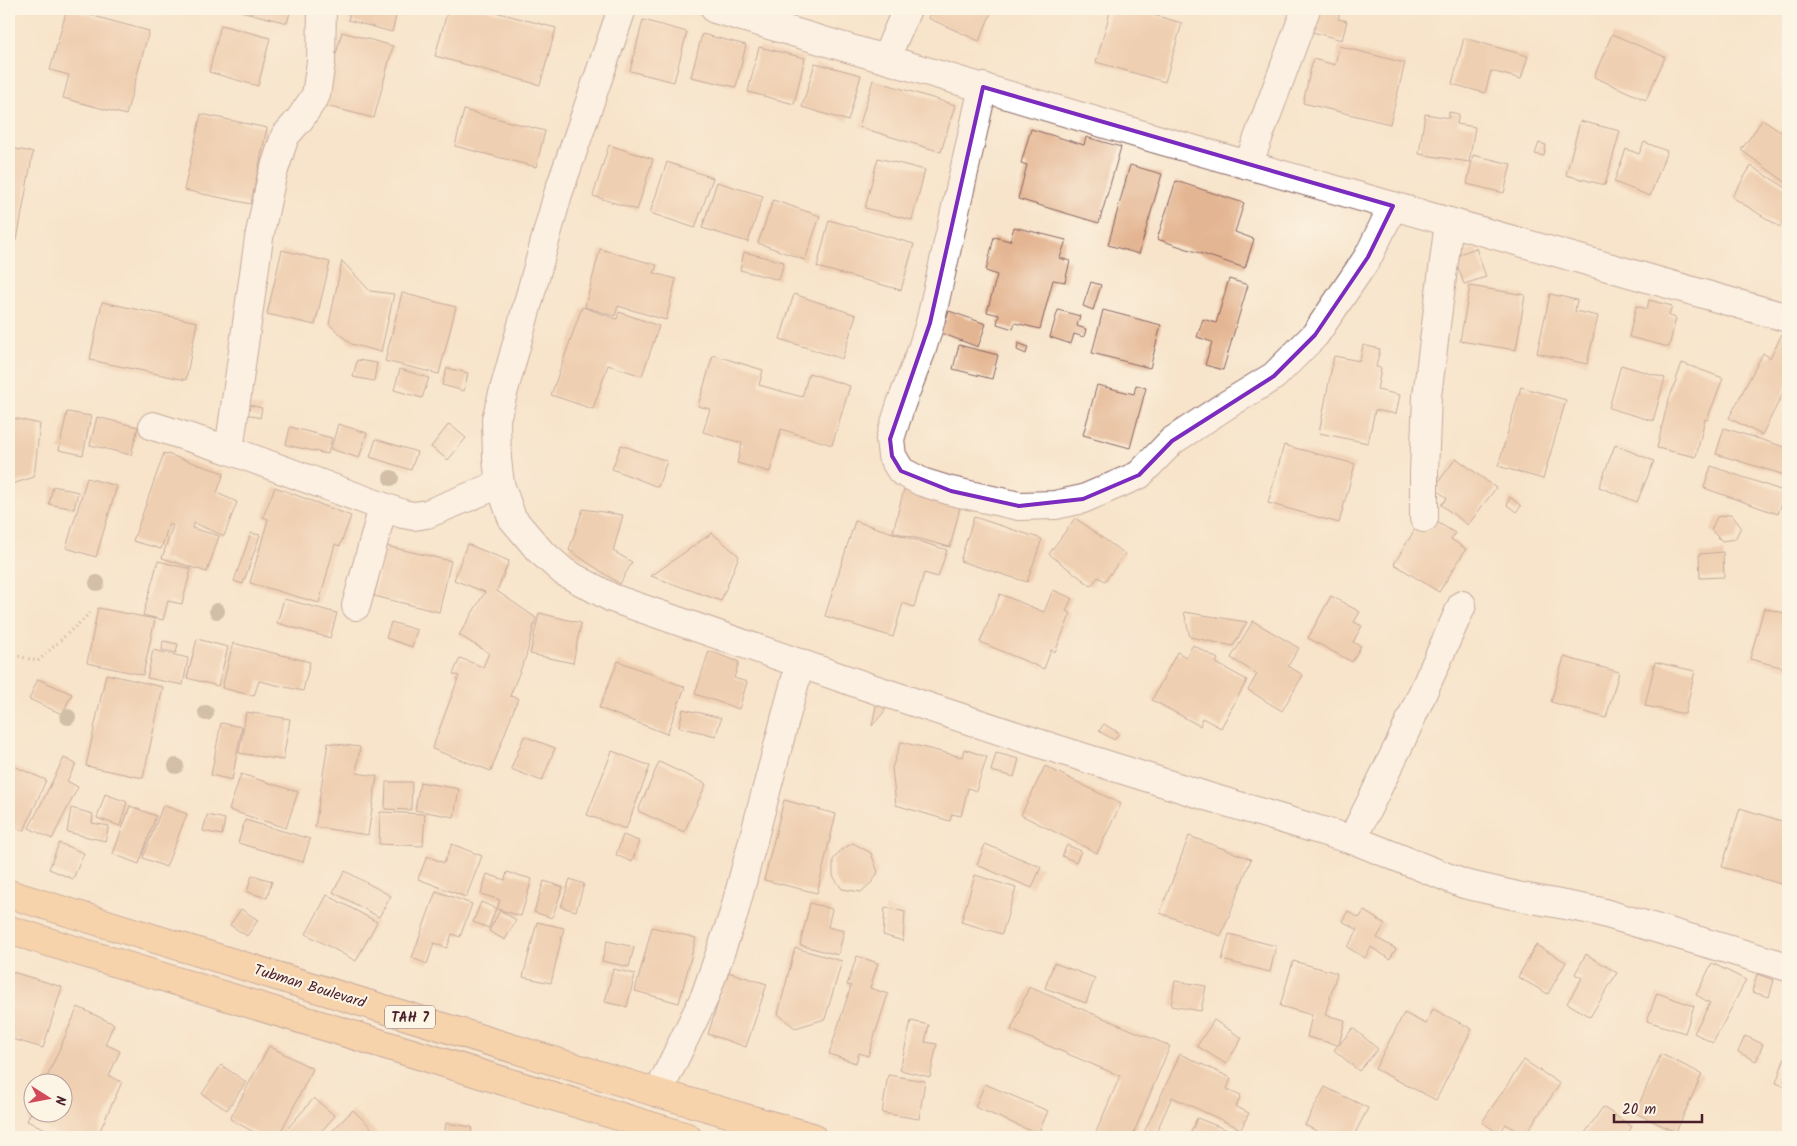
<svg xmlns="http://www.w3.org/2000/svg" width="1797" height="1146" font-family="Kalam,sans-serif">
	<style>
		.building { fill: #e4b592 }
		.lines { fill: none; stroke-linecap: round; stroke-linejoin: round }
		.minor-casing { stroke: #876463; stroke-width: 30 }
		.trunk-casing { stroke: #876463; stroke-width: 30 }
		.path { stroke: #876463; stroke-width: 3; stroke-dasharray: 1 4; stroke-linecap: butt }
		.minor { stroke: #fff; stroke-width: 28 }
		.trunk { stroke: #f6be87; stroke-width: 28 }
		.tree { fill: #a6937d }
		.marked { fill: none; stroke: #7b2cbf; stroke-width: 4; stroke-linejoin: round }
		.labels { text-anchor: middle; stroke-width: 4; stroke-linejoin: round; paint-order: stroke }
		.shield { fill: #fcf5e5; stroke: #7f5f63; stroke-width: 1 }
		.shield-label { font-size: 14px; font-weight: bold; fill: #4a1f2b }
		.street-label { font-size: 15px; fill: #4a1f2b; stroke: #fcf5e5 }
	</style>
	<rect width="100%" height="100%" fill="#fcf5e5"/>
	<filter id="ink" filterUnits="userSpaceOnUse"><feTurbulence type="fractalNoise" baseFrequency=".02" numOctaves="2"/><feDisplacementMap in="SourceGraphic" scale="10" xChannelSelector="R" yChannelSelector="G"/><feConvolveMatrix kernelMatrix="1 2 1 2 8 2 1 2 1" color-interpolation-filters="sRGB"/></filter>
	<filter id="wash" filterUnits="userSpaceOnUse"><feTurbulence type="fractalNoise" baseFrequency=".0096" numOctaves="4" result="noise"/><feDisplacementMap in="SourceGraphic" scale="20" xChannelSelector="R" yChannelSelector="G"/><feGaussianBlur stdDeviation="1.12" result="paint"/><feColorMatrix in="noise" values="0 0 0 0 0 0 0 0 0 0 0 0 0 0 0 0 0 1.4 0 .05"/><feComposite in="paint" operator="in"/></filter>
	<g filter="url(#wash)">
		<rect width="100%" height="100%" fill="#f7e4cb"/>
		<g id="blocks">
			<!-- building -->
			<g class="building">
				<polygon points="67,9 149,31 126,115 63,98 69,75 50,70"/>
				<polygon points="233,9 291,9 287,23"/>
				<polygon points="351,9 398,9 392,32 348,20"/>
				<polygon points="448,9 484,9 556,28 540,85 435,56"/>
				<polygon points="932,9 993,9 979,41 928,18"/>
				<polygon points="1111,9 1132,9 1182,23 1165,82 1096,62"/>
				<polygon points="1318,9 1341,9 1338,19 1347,21 1342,40 1312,32"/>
				<polygon points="643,20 687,32 674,82 630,71"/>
				<polygon points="221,25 270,38 258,86 209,72"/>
				<polygon points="342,32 393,46 374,118 322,105"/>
				<polygon points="702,34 746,45 736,87 691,77"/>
				<polygon points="1612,34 1665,57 1646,100 1594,77"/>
				<polygon points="1464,38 1528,56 1521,79 1491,71 1485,93 1452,84"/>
				<polygon points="1339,46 1405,63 1390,124 1303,103 1313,59 1335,65"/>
				<polygon points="759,47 805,58 794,104 748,92"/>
				<polygon points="815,63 861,75 848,121 802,107"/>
				<polygon points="873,80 955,105 941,152 859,127"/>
				<polygon points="464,110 545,131 536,167 455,146"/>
				<polygon points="1449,112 1459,114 1457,124 1475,127 1469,162 1419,154 1425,114 1449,118"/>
				<polygon points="201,114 267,128 251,204 184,190"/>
				<polygon points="1763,119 1788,137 1788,184 1741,150"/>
				<polygon points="1580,121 1620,131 1605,185 1566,175"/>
				<polygon points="1031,129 1084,145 1086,137 1121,147 1099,223 1018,199 1027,165 1021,163"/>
				<polygon points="1644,142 1667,151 1650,196 1614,182 1626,149 1639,154"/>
				<polygon points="1539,143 1546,145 1544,156 1535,154"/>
				<polygon points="609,145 653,159 637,210 593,196"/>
				<polygon points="9,148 33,152 17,240 9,239"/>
				<polygon points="1473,155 1511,164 1504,193 1467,184"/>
				<polygon points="878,158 925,170 912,220 865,208"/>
				<polygon points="667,162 713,178 695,228 650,213"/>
				<polygon points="1130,165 1162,174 1139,254 1108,245"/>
				<polygon points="1751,166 1788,189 1788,214 1780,227 1732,197"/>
				<polygon points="1176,181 1244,203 1235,232 1254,239 1245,268 1157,239"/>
				<polygon points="717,182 763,196 748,242 702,228"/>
				<polygon points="773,200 820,216 805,260 758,243"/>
				<polygon points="829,220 914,244 901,290 817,267"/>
				<polygon points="1014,227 1066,240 1060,258 1070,261 1065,282 1053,280 1040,329 1015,323 1013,329 997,324 999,315 987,312 997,275 986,271 994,237 1010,241"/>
				<polygon points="1476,248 1486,277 1464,284 1454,256"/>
				<polygon points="600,249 657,265 654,273 676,279 666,320 618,306 615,316 585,307"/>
				<polygon points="282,250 330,262 315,325 267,314"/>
				<polygon points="744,252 784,262 779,280 740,270"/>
				<polygon points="342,261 370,291 394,294 381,352 351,344 329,324"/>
				<polygon points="1229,279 1248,285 1223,370 1205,365 1212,342 1197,337 1203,319 1216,323"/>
				<polygon points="1091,282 1101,285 1093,310 1083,306"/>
				<polygon points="1470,286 1525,295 1516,350 1460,341"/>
				<polygon points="402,293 456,307 439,374 385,361"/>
				<polygon points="794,294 856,315 842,359 780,339"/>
				<polygon points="1550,294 1577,300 1575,311 1598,316 1587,364 1537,353"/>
				<polygon points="1649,300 1672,306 1669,316 1676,318 1669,347 1629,337 1636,306 1647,309"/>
				<polygon points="102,302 197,322 186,380 90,360"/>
				<polygon points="582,307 617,319 619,312 659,326 642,376 608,365 593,409 551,395"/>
				<polygon points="1058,310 1080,316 1077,326 1086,329 1084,337 1074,334 1071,344 1050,337"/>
				<polygon points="1103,310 1161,325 1150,368 1092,353"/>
				<polygon points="949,311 986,324 978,347 941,333"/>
				<polygon points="1782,334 1788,337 1788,383 1762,435 1729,418 1763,353 1770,358"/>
				<polygon points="1018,343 1028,347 1026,354 1017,350"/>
				<polygon points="959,345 998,355 992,379 953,369"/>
				<polygon points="1363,345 1380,349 1376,367 1381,368 1377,390 1400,395 1396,414 1375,410 1368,443 1319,433 1334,356 1360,361"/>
				<polygon points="713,355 763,370 759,385 802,397 809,373 850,386 832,445 781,429 770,472 737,463 742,443 703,432 710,409 698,406"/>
				<polygon points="357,360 377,363 374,381 353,377"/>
				<polygon points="1682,363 1723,378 1707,420 1705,419 1696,457 1657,448 1667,405"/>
				<polygon points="1621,365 1665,378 1653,421 1609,408"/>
				<polygon points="447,368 468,373 464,391 442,385"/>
				<polygon points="400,369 429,378 422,398 394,390"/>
				<polygon points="1097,385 1134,394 1136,385 1146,388 1130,448 1083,435"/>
				<polygon points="1521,387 1566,400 1543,479 1498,466"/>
				<polygon points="250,405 262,408 260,418 247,414"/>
				<polygon points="67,412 91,416 83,455 59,450"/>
				<polygon points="9,417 40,424 34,477 9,485"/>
				<polygon points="97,417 138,427 131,455 90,445"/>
				<polygon points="338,424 367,433 359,458 331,449"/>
				<polygon points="449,424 466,438 448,460 431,447"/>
				<polygon points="290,427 332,438 328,454 286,445"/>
				<polygon points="1724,428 1788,448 1788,476 1716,454"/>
				<polygon points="376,439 417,452 411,470 370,457"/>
				<polygon points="621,445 667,461 658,487 612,469"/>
				<polygon points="1284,445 1355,464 1339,523 1268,503"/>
				<polygon points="1615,445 1654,461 1637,502 1599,487"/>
				<polygon points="164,453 224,473 217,493 237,502 224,536 194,523 192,528 219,536 207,572 162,558 173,525 169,524 161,549 133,541"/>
				<polygon points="1456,458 1496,488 1468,525 1441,505 1447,498 1434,488"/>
				<polygon points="1711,466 1786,492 1778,514 1704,488"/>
				<polygon points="87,478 117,486 96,557 66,548"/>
				<polygon points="53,486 78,492 74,509 49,504"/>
				<polygon points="275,487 351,516 340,546 335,544 319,603 250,583 268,519 263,517"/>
				<polygon points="904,489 961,504 950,547 893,532"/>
				<polygon points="9,496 14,497 10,518 9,518"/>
				<polygon points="1510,497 1521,506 1516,512 1507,505"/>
				<polygon points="583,509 623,515 613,551 632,562 620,584 569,550"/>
				<polygon points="1731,514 1741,527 1735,539 1722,541 1711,530 1717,517"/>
				<polygon points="974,517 1042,539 1027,582 960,561"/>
				<polygon points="1075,518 1125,554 1105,581 1098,577 1091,586 1049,554"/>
				<polygon points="855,521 947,550 938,577 924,573 914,607 903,603 893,637 825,616"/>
				<polygon points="1437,522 1455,533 1451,539 1466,549 1439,592 1394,564 1418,524 1430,531"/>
				<polygon points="251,533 260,535 243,584 234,581"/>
				<polygon points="712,533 739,556 721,601 651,576"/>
				<polygon points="467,544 509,561 497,591 536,618 526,656 510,696 518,698 491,771 432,749 459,676 453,674 460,658 483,667 489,653 459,635 485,592 454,580"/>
				<polygon points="386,546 451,561 439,612 374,596"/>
				<polygon points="1723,552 1724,577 1700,578 1699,554"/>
				<polygon points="158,561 191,569 182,604 168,601 163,620 143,615"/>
				<polygon points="1053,590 1072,598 1066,611 1071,613 1055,652 1051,650 1044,669 980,642 1000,594 1044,612"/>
				<polygon points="1331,596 1360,612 1354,622 1362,626 1353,642 1361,646 1352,662 1308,638"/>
				<polygon points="284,599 337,613 330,638 277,623"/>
				<polygon points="98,608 155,619 143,675 87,663"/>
				<polygon points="1764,608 1788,614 1788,669 1750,659"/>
				<polygon points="1184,612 1247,622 1233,646 1190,637"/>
				<polygon points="539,613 581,623 573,663 530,654"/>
				<polygon points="1253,621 1299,648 1288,666 1303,675 1282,711 1248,690 1257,674 1231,658"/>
				<polygon points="391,622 417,630 412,647 386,638"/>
				<polygon points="197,639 228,647 218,686 187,678"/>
				<polygon points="163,641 178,644 176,653 162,650"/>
				<polygon points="233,643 310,662 303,691 259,681 254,696 222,688"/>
				<polygon points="1193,645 1218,659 1216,663 1247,680 1221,728 1202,718 1200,726 1152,700 1177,652 1186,657"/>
				<polygon points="153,650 188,658 183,685 147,678"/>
				<polygon points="709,651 739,662 734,678 747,682 739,709 695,694"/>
				<polygon points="1564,657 1619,672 1606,718 1551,702"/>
				<polygon points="618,661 685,687 667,734 599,708"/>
				<polygon points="1655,662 1695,671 1685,714 1645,706"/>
				<polygon points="106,674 163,687 143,778 86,766"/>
				<polygon points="38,679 72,694 62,714 29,699"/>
				<polygon points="889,692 884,712 872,726 876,706"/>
				<polygon points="683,709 721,718 716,736 679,727"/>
				<polygon points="246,712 290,719 283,760 239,753"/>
				<polygon points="221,723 242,727 232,780 211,775"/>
				<polygon points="1104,724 1119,733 1114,740 1099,731"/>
				<polygon points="524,736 555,748 542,781 511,769"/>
				<polygon points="901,742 962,757 964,749 987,757 976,791 968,788 961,816 952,814 950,821 896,805 892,768"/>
				<polygon points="328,743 360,747 356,773 377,776 368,835 315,827"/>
				<polygon points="612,751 650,766 626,829 587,815"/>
				<polygon points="996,753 1019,759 1014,777 991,771"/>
				<polygon points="64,758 76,764 67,781 78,787 52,839 29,828"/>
				<polygon points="659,762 706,784 684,832 638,811"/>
				<polygon points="9,764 46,780 24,831 9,824"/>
				<polygon points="1045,766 1121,804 1097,853 1021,815"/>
				<polygon points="241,774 298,792 286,828 229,810"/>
				<polygon points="386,782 412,782 411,810 385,809"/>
				<polygon points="420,782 459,789 454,817 415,810"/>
				<polygon points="105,794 127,802 120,826 97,818"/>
				<polygon points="784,800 836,814 817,893 764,880"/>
				<polygon points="163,805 187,814 166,867 143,858"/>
				<polygon points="130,806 156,816 139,864 113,854"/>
				<polygon points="71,808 93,814 92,823 109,826 105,841 67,832"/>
				<polygon points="1740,808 1788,823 1788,886 1722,867"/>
				<polygon points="380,812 425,814 423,846 379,844"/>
				<polygon points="207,815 225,819 222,835 203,831"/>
				<polygon points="245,820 310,839 303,862 238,843"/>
				<polygon points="623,835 639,841 632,862 616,855"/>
				<polygon points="1189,836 1251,859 1221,936 1160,913"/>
				<polygon points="59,843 84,853 73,879 49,869"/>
				<polygon points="853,843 871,853 878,872 873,881 861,892 842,889 833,876 833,860 841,850"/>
				<polygon points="452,844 482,856 466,897 418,879 427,856 444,863"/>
				<polygon points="985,844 1041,867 1032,888 977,865"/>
				<polygon points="1067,845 1081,851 1076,862 1062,856"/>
				<polygon points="345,871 391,896 379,917 333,892"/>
				<polygon points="507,872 532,879 521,916 497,909 500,900 481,894 487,874 505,880"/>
				<polygon points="252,875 272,881 267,898 247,892"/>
				<polygon points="975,875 1016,888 1002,934 961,922"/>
				<polygon points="570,879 584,884 576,911 561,907"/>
				<polygon points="544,881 563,887 552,918 534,912"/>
				<polygon points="436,891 472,904 460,937 452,934 447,948 434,943 427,964 412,958"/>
				<polygon points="327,895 377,922 356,961 306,934"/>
				<polygon points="481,902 496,908 489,928 473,922"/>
				<polygon points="810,903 832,909 828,927 844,931 838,955 800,945"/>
				<polygon points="885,907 905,912 903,941 883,935"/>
				<polygon points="241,909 258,920 247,936 230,925"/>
				<polygon points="500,910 516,920 505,940 489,931"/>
				<polygon points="1348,911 1359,918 1364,911 1385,924 1377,938 1396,949 1390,959 1371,947 1365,958 1347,947 1358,930 1342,921"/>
				<polygon points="537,922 564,928 551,983 523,977"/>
				<polygon points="652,927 696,938 679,1003 635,991"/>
				<polygon points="1229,934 1276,946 1270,972 1222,960"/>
				<polygon points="607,941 634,947 629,967 602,961"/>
				<polygon points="1536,945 1566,962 1548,994 1518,977"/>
				<polygon points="795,948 842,961 825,1019 795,1028 778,1014"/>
				<polygon points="1586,954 1617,973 1590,1017 1567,1003 1582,978 1575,974"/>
				<polygon points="857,956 878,963 870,988 888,994 868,1056 859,1053 856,1063 829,1054 851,986 847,985"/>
				<polygon points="1293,961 1337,973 1325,1015 1345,1020 1339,1045 1353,1028 1378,1049 1359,1071 1334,1050 1338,1045 1307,1037 1312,1015 1280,1006"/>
				<polygon points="1054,963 1095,978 1086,1003 1045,988"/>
				<polygon points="1712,963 1746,980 1713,1043 1694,1033 1710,1003 1696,995"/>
				<polygon points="613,969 635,974 627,1007 605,1002"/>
				<polygon points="9,971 62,987 43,1048 9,1038"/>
				<polygon points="728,972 767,984 746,1047 708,1034"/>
				<polygon points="1757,974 1774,980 1769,997 1752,992"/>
				<polygon points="1175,981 1206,986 1201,1011 1171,1006"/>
				<polygon points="1029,987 1170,1046 1132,1137 1094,1137 1120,1076 1011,1030"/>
				<polygon points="1657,993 1694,1006 1685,1033 1647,1021"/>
				<polygon points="78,1007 114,1024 105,1044 120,1051 109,1076 122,1082 97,1137 64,1137 27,1121 32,1109 32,1114 62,1114 62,1084 44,1084"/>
				<polygon points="1433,1009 1472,1029 1436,1100 1375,1069 1404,1013 1426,1024"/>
				<polygon points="1214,1020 1242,1038 1226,1064 1197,1046"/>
				<polygon points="911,1021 929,1025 925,1042 937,1044 930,1077 900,1070"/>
				<polygon points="1745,1036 1763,1044 1756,1061 1738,1052"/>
				<polygon points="269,1046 313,1069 278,1137 263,1137 230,1119"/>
				<polygon points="1788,1048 1788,1088 1776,1083"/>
				<polygon points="1180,1054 1231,1078 1227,1089 1241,1095 1236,1107 1249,1113 1241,1129 1172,1097 1154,1137 1142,1137"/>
				<polygon points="1661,1054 1702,1074 1676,1132 1635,1113"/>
				<polygon points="1524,1060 1560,1084 1524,1136 1506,1124 1499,1134 1482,1122"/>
				<polygon points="221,1065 246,1082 227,1110 202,1094"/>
				<polygon points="888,1075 925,1081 919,1119 882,1113"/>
				<polygon points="985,1084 1048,1111 1038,1134 975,1107"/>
				<polygon points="1325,1087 1368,1108 1353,1137 1328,1137 1305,1125"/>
				<polygon points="314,1098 335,1116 316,1137 282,1137 281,1136"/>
				<polygon points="1603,1107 1632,1127 1625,1137 1586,1137 1583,1136"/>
				<polygon points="353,1110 381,1137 326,1137"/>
				<polygon points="1197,1118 1245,1137 1189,1137"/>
				<polygon points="446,1123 472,1127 471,1137 444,1137"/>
			</g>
		</g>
	</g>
	<g filter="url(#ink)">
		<use href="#blocks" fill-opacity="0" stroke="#876463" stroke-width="1"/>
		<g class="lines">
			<defs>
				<g id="minor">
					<polyline points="622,9 558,194 496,419 497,459 500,484 512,518 539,550 564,572 612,598 865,686 1041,744 1209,797 1359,842 1464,884 1517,896 1597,911 1788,967"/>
					<polyline points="715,9 1160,140 1788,318"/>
					<polyline points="886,58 907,9"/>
					<polyline points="983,87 930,323 921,352 901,404 890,439 892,456 901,471 922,482 951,491 1019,506 1055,505 1083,499 1139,475 1172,441 1225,406 1274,376 1315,335 1368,257 1393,206"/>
					<polyline points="1248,165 1306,9"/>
					<polyline points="153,426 229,450 403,514 414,516 427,514 500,484"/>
					<polyline points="229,450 259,238 272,176 285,136 300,119 316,95 321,62 322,9"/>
					<polyline points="1424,518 1424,472 1427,396 1449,222"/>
					<polyline points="356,606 383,507"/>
					<polyline points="1352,840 1401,741 1462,605"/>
					<polyline points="658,1093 705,996 733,916 800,663"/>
				</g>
				<g id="trunk">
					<polyline points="9,894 658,1093 812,1137"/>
					<polyline points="9,930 687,1137"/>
				</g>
			</defs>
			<!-- minor casing -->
			<use href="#minor" class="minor-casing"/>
			<!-- trunk casing -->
			<use href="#trunk" class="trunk-casing"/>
			<!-- path -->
			<polyline class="path" points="9,654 38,661 90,613"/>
			<!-- minor -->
			<use href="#minor" class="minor"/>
			<!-- trunk -->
			<use href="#trunk" class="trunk"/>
		</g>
		<!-- trees -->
		<g class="tree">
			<circle cx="391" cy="478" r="8"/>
			<circle cx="97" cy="583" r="8"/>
			<circle cx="217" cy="611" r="8"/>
			<circle cx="206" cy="713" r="8"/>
			<circle cx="68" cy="717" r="8"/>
			<circle cx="176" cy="766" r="8"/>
		</g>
	</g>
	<!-- marked area -->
	<path d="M0 0H1797V1146H0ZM983,87L1393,206L1368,257L1315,335L1274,376L1172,441L1139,475L1083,499L1019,506L951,491L901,471L892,456L890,439L930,323Z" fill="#f7e4cb" fill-opacity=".55" fill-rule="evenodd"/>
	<path class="marked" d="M983,87L1393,206L1368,257L1315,335L1274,376L1172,441L1139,475L1083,499L1019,506L951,491L901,471L892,456L890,439L930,323Z"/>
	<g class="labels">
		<!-- shield labels -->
		<rect class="shield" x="385" y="1005.5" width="50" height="23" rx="4"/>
		<g class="shield-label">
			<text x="410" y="1022">TAH 7</text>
		</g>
		<!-- street labels -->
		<g class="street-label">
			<text transform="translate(310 986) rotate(17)" y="5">Tubman Boulevard</text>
		</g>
	</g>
	<!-- margin -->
	<rect width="1797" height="1146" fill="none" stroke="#fcf5e5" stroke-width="30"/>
	<!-- north arrow -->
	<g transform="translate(48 1098) rotate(101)"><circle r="24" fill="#fcf5e5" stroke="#b59f9b"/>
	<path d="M0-4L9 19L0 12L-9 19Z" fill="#d1495b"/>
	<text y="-8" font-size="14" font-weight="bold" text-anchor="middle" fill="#4a1f2b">N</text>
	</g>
	<!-- scale -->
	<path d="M1614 1114v8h88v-8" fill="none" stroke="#4a1f2b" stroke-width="2.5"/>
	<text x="1622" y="1114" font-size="15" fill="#4a1f2b" stroke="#fcf5e5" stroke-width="4" paint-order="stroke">20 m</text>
</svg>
